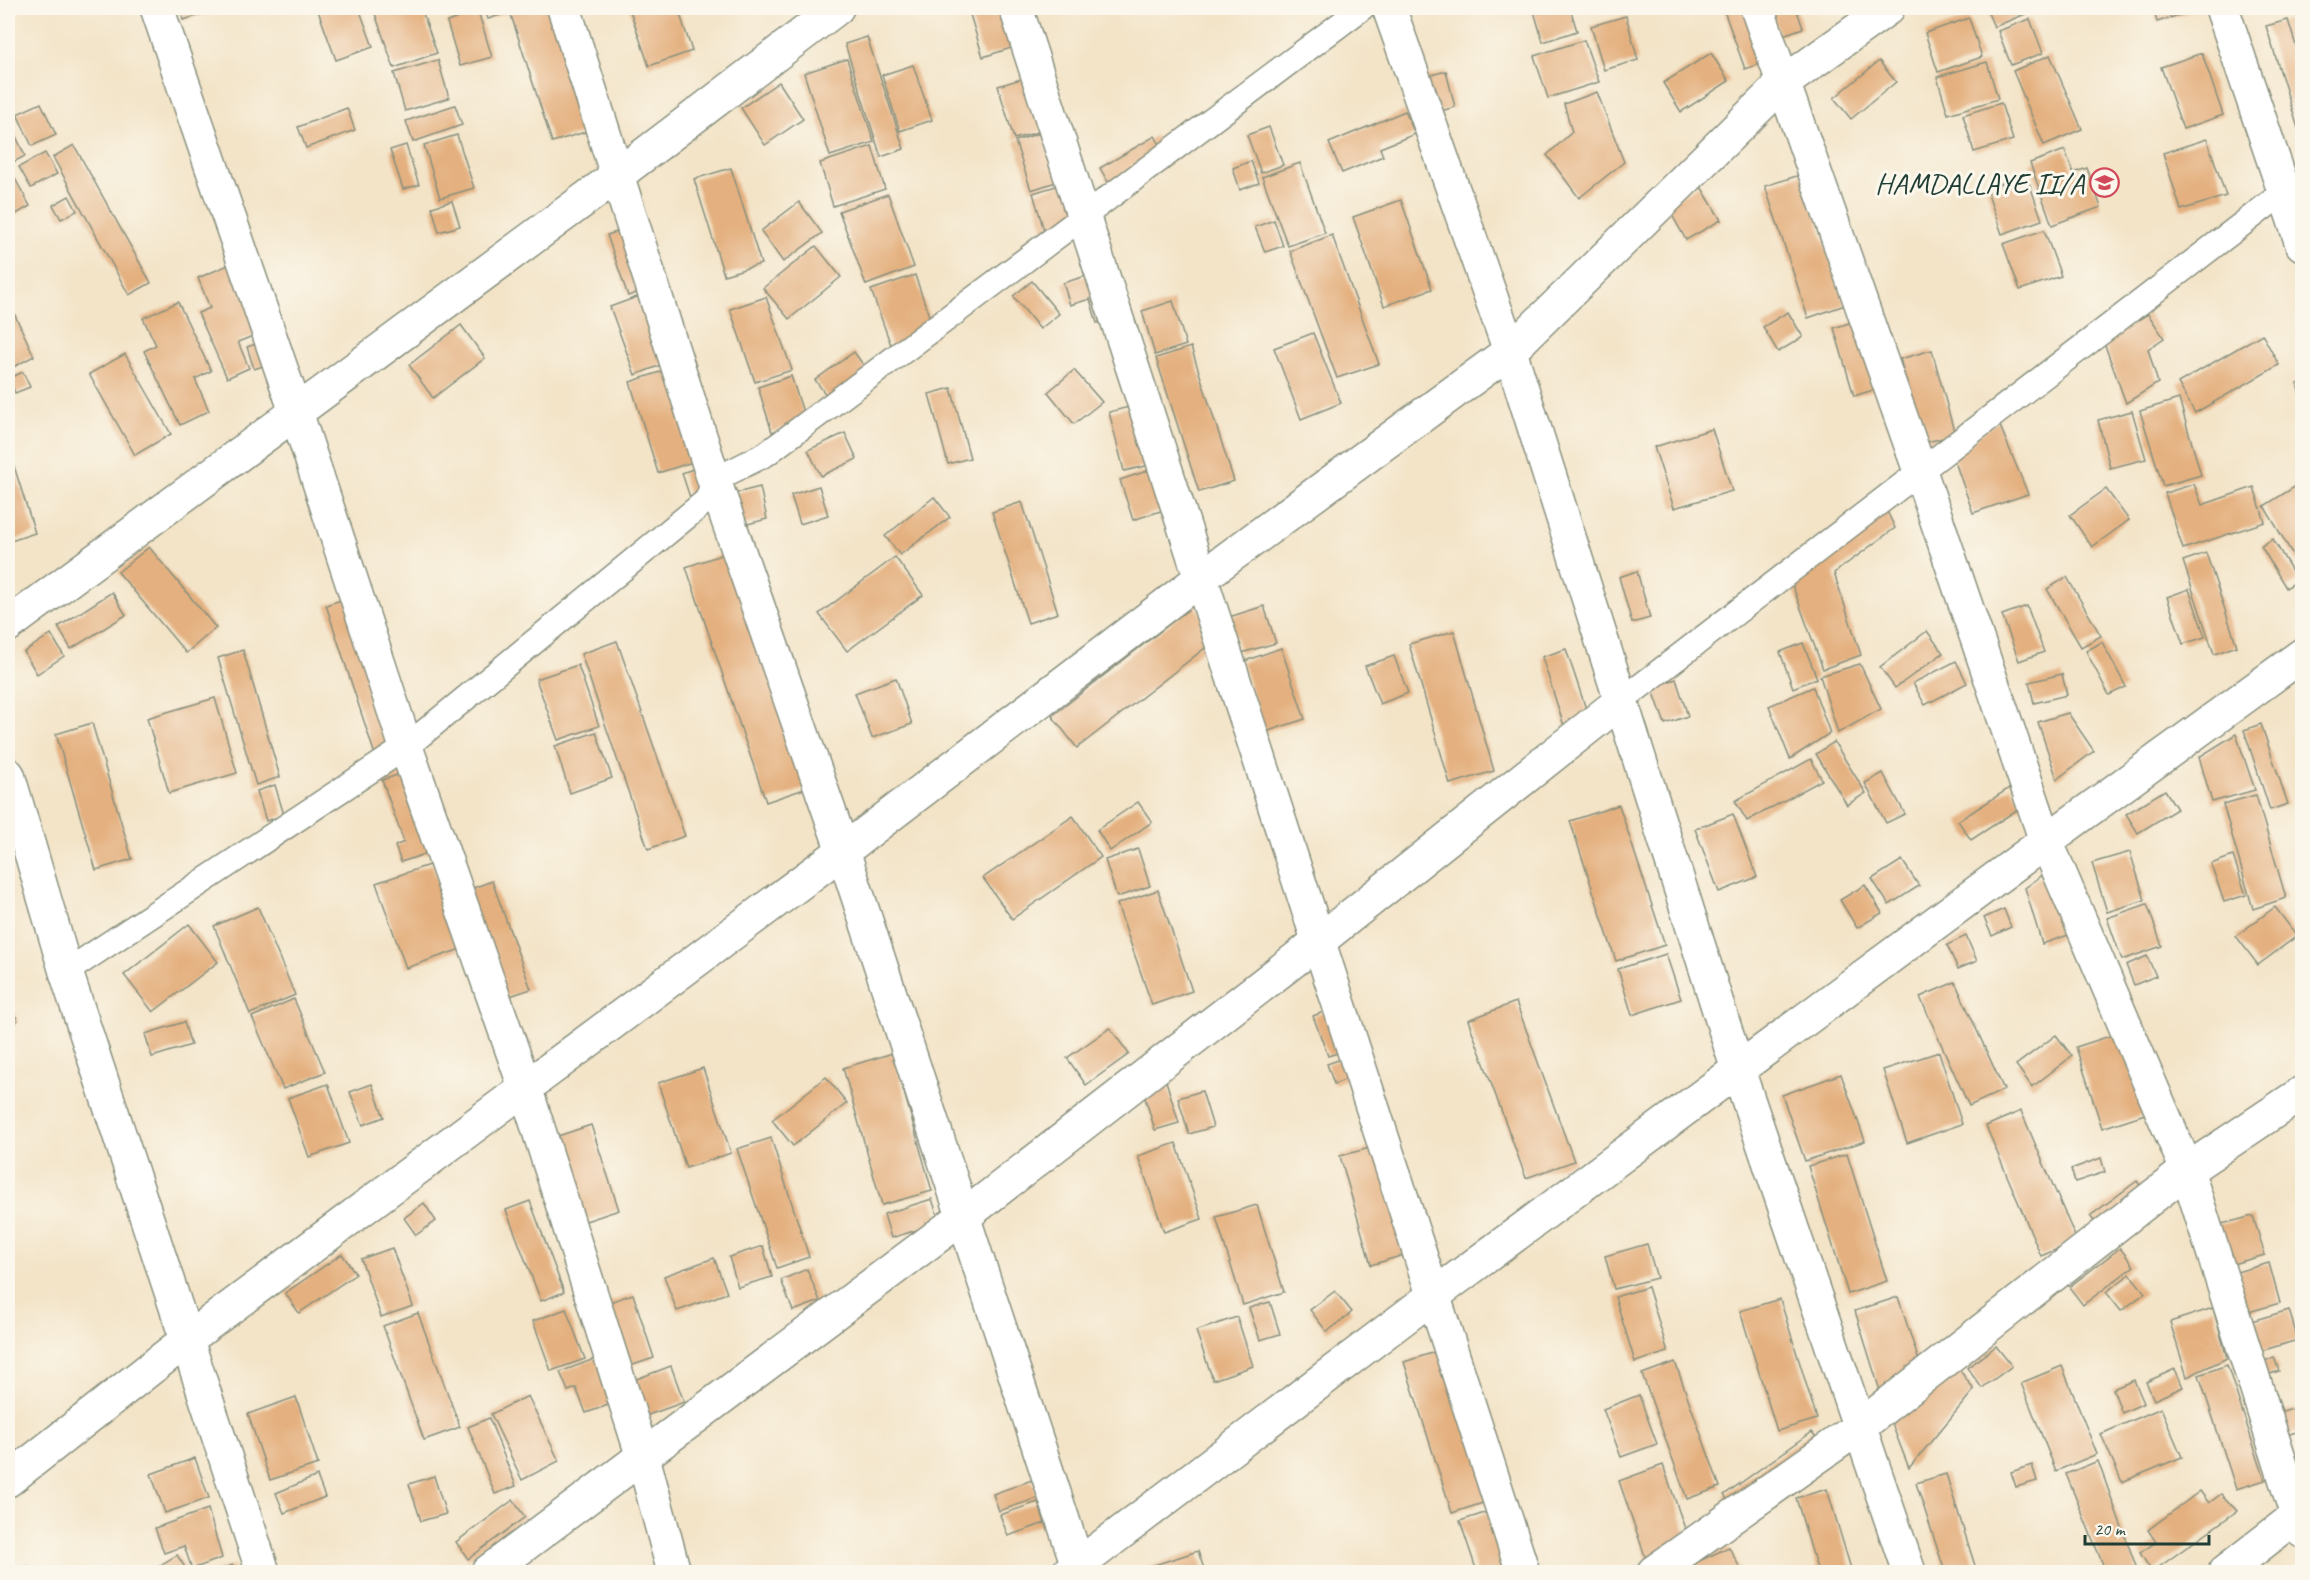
<svg xmlns="http://www.w3.org/2000/svg" width="2310" height="1580" font-family="Caveat,sans-serif">
	<style>
		.building { fill: #e4b07f }
		.lines { fill: none; stroke-linecap: round; stroke-linejoin: round }
		.service-casing { stroke: #89907e; stroke-width: 27 }
		.minor-casing { stroke: #89907e; stroke-width: 36 }
		.service { stroke: #fff; stroke-width: 24 }
		.minor { stroke: #fff; stroke-width: 33 }
		.labels { text-anchor: middle; stroke-width: 6; stroke-linejoin: round; paint-order: stroke }
		.poi-label { font-size: 30px; fill: #1f3d34; stroke: #fbf7ec; text-anchor: end }
	</style>
	<rect width="100%" height="100%" fill="#fbf7ec"/>
	<filter id="ink" filterUnits="userSpaceOnUse"><feTurbulence type="fractalNoise" baseFrequency=".0167" numOctaves="2"/><feDisplacementMap in="SourceGraphic" scale="12" xChannelSelector="R" yChannelSelector="G"/><feConvolveMatrix kernelMatrix="1 2 1 2 8 2 1 2 1" color-interpolation-filters="sRGB"/></filter>
	<filter id="wash" filterUnits="userSpaceOnUse"><feTurbulence type="fractalNoise" baseFrequency=".008" numOctaves="4" result="noise"/><feDisplacementMap in="SourceGraphic" scale="24" xChannelSelector="R" yChannelSelector="G"/><feGaussianBlur stdDeviation="1.35" result="paint"/><feColorMatrix in="noise" values="0 0 0 0 0 0 0 0 0 0 0 0 0 0 0 0 0 1.4 0 .05"/><feComposite in="paint" operator="in"/></filter>
	<g filter="url(#wash)">
		<rect width="100%" height="100%" fill="#f3e4c8"/>
		<g id="blocks">
			<!-- building -->
			<g class="building">
				<polygon points="180,8 225,8 183,20"/>
				<polygon points="317,8 359,8 373,47 336,60"/>
				<polygon points="373,8 421,8 437,53 394,68"/>
				<polygon points="484,8 554,8 592,130 552,142 510,12 488,19"/>
				<polygon points="629,8 678,8 692,51 649,66"/>
				<polygon points="968,8 1026,8 1036,40 983,57"/>
				<polygon points="1533,8 1570,8 1577,31 1543,42"/>
				<polygon points="1723,8 1747,8 1766,62 1745,69"/>
				<polygon points="1770,8 1796,8 1803,28 1780,36"/>
				<polygon points="1986,8 2028,8 2030,12 1994,27"/>
				<polygon points="2153,8 2202,8 2157,22"/>
				<polygon points="478,11 492,57 460,66 447,22"/>
				<polygon points="1626,16 1638,60 1604,70 1591,26"/>
				<polygon points="1969,18 1982,57 1938,72 1925,33"/>
				<polygon points="2030,19 2043,53 2011,65 1998,31"/>
				<polygon points="2288,20 2302,65 2302,141 2266,26"/>
				<polygon points="867,37 904,149 881,157 845,44"/>
				<polygon points="1584,40 1599,82 1548,98 1534,56"/>
				<polygon points="1711,53 1729,81 1681,112 1663,83"/>
				<polygon points="2202,53 2223,115 2183,129 2161,67"/>
				<polygon points="2050,55 2082,129 2044,145 2013,71"/>
				<polygon points="847,59 874,142 830,156 804,73"/>
				<polygon points="438,60 449,98 405,111 394,73"/>
				<polygon points="1879,61 1896,82 1851,119 1834,98"/>
				<polygon points="1987,62 1998,99 1948,114 1937,77"/>
				<polygon points="913,65 932,120 900,131 882,75"/>
				<polygon points="1446,71 1455,107 1434,113 1424,77"/>
				<polygon points="1041,73 1058,126 1014,139 998,86"/>
				<polygon points="779,82 803,119 765,145 741,108"/>
				<polygon points="1597,92 1624,162 1579,198 1547,155 1572,132 1564,104"/>
				<polygon points="41,103 56,135 32,146 17,114"/>
				<polygon points="2001,103 2013,140 1974,152 1963,115"/>
				<polygon points="455,105 462,125 413,142 406,121"/>
				<polygon points="347,108 355,130 306,148 298,127"/>
				<polygon points="1405,111 1415,134 1380,148 1383,156 1342,173 1329,143"/>
				<polygon points="8,119 25,156 8,165"/>
				<polygon points="1059,127 1075,176 1031,190 1015,141"/>
				<polygon points="1269,127 1283,165 1261,173 1247,135"/>
				<polygon points="457,135 474,188 440,198 424,145"/>
				<polygon points="1155,136 1167,157 1112,189 1100,168"/>
				<polygon points="2207,139 2226,196 2181,210 2163,153"/>
				<polygon points="74,145 151,283 129,295 53,157"/>
				<polygon points="406,145 419,185 403,189 390,150"/>
				<polygon points="872,146 885,189 833,206 820,163"/>
				<polygon points="2065,150 2073,173 2087,168 2101,207 2052,225 2030,163"/>
				<polygon points="45,153 57,174 31,188 19,167"/>
				<polygon points="1251,161 1259,183 1240,190 1233,168"/>
				<polygon points="1300,163 1325,233 1288,246 1262,177"/>
				<polygon points="8,166 30,206 8,219"/>
				<polygon points="731,168 761,264 724,275 694,179"/>
				<polygon points="1803,174 1845,305 1808,318 1765,186"/>
				<polygon points="2026,174 2042,220 2002,234 1986,189"/>
				<polygon points="1076,180 1090,220 1048,244 1033,193"/>
				<polygon points="1700,185 1721,220 1686,240 1666,204"/>
				<polygon points="888,194 914,267 866,285 839,211"/>
				<polygon points="69,196 77,211 61,219 53,205"/>
				<polygon points="1401,200 1432,289 1384,306 1353,217"/>
				<polygon points="452,201 460,226 439,232 432,207"/>
				<polygon points="799,202 822,233 783,262 761,231"/>
				<polygon points="1274,220 1283,246 1265,252 1255,227"/>
				<polygon points="623,230 645,290 628,296 607,235"/>
				<polygon points="2044,230 2061,276 2020,290 2003,244"/>
				<polygon points="1332,235 1379,364 1337,378 1290,251"/>
				<polygon points="816,246 841,277 789,319 763,288"/>
				<polygon points="233,263 263,332 238,342 249,368 227,378 198,313 210,308 198,278"/>
				<polygon points="1109,269 1123,315 1097,323 1090,299 1070,305 1063,283"/>
				<polygon points="915,275 936,336 896,359 871,290"/>
				<polygon points="1032,281 1059,314 1040,329 1013,296"/>
				<polygon points="645,294 669,362 635,375 610,307"/>
				<polygon points="766,297 792,370 755,382 730,309"/>
				<polygon points="1173,301 1186,345 1155,355 1142,311"/>
				<polygon points="178,302 211,371 195,379 209,411 180,425 144,351 156,345 143,318"/>
				<polygon points="13,311 34,356 8,370 8,314"/>
				<polygon points="1788,312 1803,337 1778,352 1763,327"/>
				<polygon points="2148,314 2164,338 2148,349 2158,383 2126,403 2103,340"/>
				<polygon points="1861,319 1883,387 1854,396 1834,328"/>
				<polygon points="461,325 485,358 433,398 409,365"/>
				<polygon points="1313,333 1341,403 1301,419 1274,348"/>
				<polygon points="2262,334 2279,365 2195,413 2178,383"/>
				<polygon points="262,342 269,364 254,369 247,347"/>
				<polygon points="1191,347 1234,481 1199,492 1156,358"/>
				<polygon points="1932,350 1955,435 1923,443 1900,359"/>
				<polygon points="854,352 875,381 837,410 815,380"/>
				<polygon points="125,354 171,434 135,455 89,374"/>
				<polygon points="669,369 699,460 658,473 630,382"/>
				<polygon points="1074,370 1102,402 1074,424 1048,392"/>
				<polygon points="23,372 30,387 15,393 9,378"/>
				<polygon points="791,376 806,421 772,432 758,387"/>
				<polygon points="2302,383 2302,402 2297,384"/>
				<polygon points="951,388 970,458 948,464 929,394"/>
				<polygon points="2179,399 2201,475 2163,486 2140,411"/>
				<polygon points="1153,401 1168,461 1124,471 1109,412"/>
				<polygon points="2132,411 2146,459 2110,468 2098,420"/>
				<polygon points="1998,421 2028,494 1973,513 1953,456"/>
				<polygon points="1712,429 1732,491 1674,508 1654,447"/>
				<polygon points="845,433 857,459 821,476 808,450"/>
				<polygon points="8,447 35,533 8,542"/>
				<polygon points="701,466 715,506 695,513 682,473"/>
				<polygon points="1162,466 1176,506 1133,520 1120,480"/>
				<polygon points="2194,484 2202,505 2254,487 2265,522 2183,549 2165,493"/>
				<polygon points="819,486 828,515 800,524 791,495"/>
				<polygon points="2296,486 2302,497 2302,570 2264,506"/>
				<polygon points="760,487 767,519 740,526 732,494"/>
				<polygon points="2106,489 2129,520 2092,547 2070,515"/>
				<polygon points="934,497 950,517 900,555 885,536"/>
				<polygon points="1022,502 1058,613 1028,623 992,512"/>
				<polygon points="1886,509 1895,528 1834,573 1861,655 1823,669 1789,576"/>
				<polygon points="2273,539 2298,581 2286,588 2261,546"/>
				<polygon points="149,547 216,628 186,653 118,572"/>
				<polygon points="735,550 816,785 766,802 686,567"/>
				<polygon points="2206,553 2237,646 2214,654 2183,561"/>
				<polygon points="895,557 923,595 847,651 819,614"/>
				<polygon points="1637,571 1650,618 1632,623 1619,577"/>
				<polygon points="2067,577 2101,636 2081,647 2047,589"/>
				<polygon points="2189,589 2205,637 2183,644 2167,597"/>
				<polygon points="112,592 126,615 71,649 58,627"/>
				<polygon points="347,598 396,748 375,755 326,605"/>
				<polygon points="1194,605 1219,637 1077,748 1052,716"/>
				<polygon points="1264,606 1276,643 1241,653 1229,617"/>
				<polygon points="2027,606 2044,652 2019,661 2002,615"/>
				<polygon points="1454,631 1494,771 1450,784 1409,644"/>
				<polygon points="1927,631 1943,653 1895,688 1880,667"/>
				<polygon points="51,634 64,656 37,674 24,652"/>
				<polygon points="617,641 685,836 648,849 581,654"/>
				<polygon points="2102,642 2126,687 2109,695 2086,651"/>
				<polygon points="1803,643 1817,678 1793,688 1780,652"/>
				<polygon points="1281,648 1305,719 1265,732 1242,662"/>
				<polygon points="1566,649 1590,721 1565,729 1542,657"/>
				<polygon points="243,650 280,777 256,785 218,658"/>
				<polygon points="1394,656 1408,693 1380,704 1365,666"/>
				<polygon points="1956,661 1967,683 1925,705 1913,683"/>
				<polygon points="1860,664 1881,709 1838,733 1820,676"/>
				<polygon points="578,665 599,726 558,740 536,679"/>
				<polygon points="2062,674 2067,695 2034,703 2029,682"/>
				<polygon points="896,678 912,724 872,738 855,693"/>
				<polygon points="1676,679 1688,716 1665,724 1652,687"/>
				<polygon points="1813,687 1830,733 1790,759 1769,706"/>
				<polygon points="215,698 237,773 169,793 147,718"/>
				<polygon points="2068,713 2094,751 2057,779 2038,722"/>
				<polygon points="92,723 132,859 96,870 56,734"/>
				<polygon points="2261,724 2288,804 2270,810 2244,730"/>
				<polygon points="596,732 612,778 570,793 555,746"/>
				<polygon points="2236,734 2255,790 2212,802 2199,757"/>
				<polygon points="1834,742 1866,793 1847,805 1816,754"/>
				<polygon points="1811,759 1822,780 1747,821 1735,801"/>
				<polygon points="407,772 434,851 401,862 395,846 404,842 382,780"/>
				<polygon points="1883,773 1905,814 1886,823 1865,783"/>
				<polygon points="275,785 284,815 266,821 257,791"/>
				<polygon points="2011,787 2023,806 1971,840 1958,821"/>
				<polygon points="2165,790 2177,809 2138,833 2126,814"/>
				<polygon points="2256,795 2286,898 2253,909 2223,804"/>
				<polygon points="1138,802 1152,822 1110,851 1097,830"/>
				<polygon points="1619,805 1665,945 1616,961 1570,821"/>
				<polygon points="1733,814 1757,877 1719,892 1695,829"/>
				<polygon points="1073,816 1101,857 1012,919 983,878"/>
				<polygon points="1138,849 1150,886 1117,897 1105,860"/>
				<polygon points="2130,852 2145,900 2107,912 2092,863"/>
				<polygon points="2233,856 2246,895 2224,902 2211,864"/>
				<polygon points="1902,860 1919,886 1889,905 1872,879"/>
				<polygon points="2062,861 2086,929 2042,944 2025,888"/>
				<polygon points="432,864 461,949 406,968 376,883"/>
				<polygon points="492,881 531,989 504,998 465,891"/>
				<polygon points="1865,885 1882,913 1857,928 1840,900"/>
				<polygon points="1158,890 1192,991 1152,1005 1117,904"/>
				<polygon points="2147,904 2162,946 2122,960 2107,918"/>
				<polygon points="258,907 295,995 250,1014 214,926"/>
				<polygon points="2275,907 2297,936 2258,965 2236,936"/>
				<polygon points="2004,909 2011,927 1992,936 1984,918"/>
				<polygon points="189,924 218,962 153,1012 124,975"/>
				<polygon points="1966,936 1977,961 1958,969 1947,945"/>
				<polygon points="1666,954 1681,999 1632,1015 1618,969"/>
				<polygon points="2147,956 2156,976 2134,985 2126,965"/>
				<polygon points="1955,982 2004,1090 1969,1106 1920,997"/>
				<polygon points="294,999 325,1072 283,1089 252,1017"/>
				<polygon points="1516,1002 1574,1161 1526,1178 1468,1020"/>
				<polygon points="8,1006 18,1020 8,1028"/>
				<polygon points="1331,1009 1347,1050 1328,1056 1313,1016"/>
				<polygon points="184,1022 191,1045 152,1057 145,1034"/>
				<polygon points="1110,1028 1129,1054 1086,1085 1067,1058"/>
				<polygon points="2119,1033 2145,1114 2102,1128 2076,1047"/>
				<polygon points="2056,1035 2072,1056 2032,1087 2016,1065"/>
				<polygon points="1939,1052 1962,1124 1907,1143 1883,1070"/>
				<polygon points="893,1053 932,1191 882,1205 843,1068"/>
				<polygon points="1347,1057 1355,1076 1334,1084 1327,1064"/>
				<polygon points="703,1068 731,1153 686,1168 658,1083"/>
				<polygon points="1841,1074 1865,1141 1805,1161 1782,1095"/>
				<polygon points="826,1077 847,1103 793,1146 772,1120"/>
				<polygon points="1166,1081 1179,1123 1155,1130 1142,1088"/>
				<polygon points="328,1084 349,1143 309,1157 288,1098"/>
				<polygon points="372,1084 384,1117 363,1125 350,1092"/>
				<polygon points="1202,1091 1213,1127 1189,1134 1178,1098"/>
				<polygon points="2021,1111 2077,1241 2041,1256 1986,1126"/>
				<polygon points="591,1125 619,1210 574,1225 546,1140"/>
				<polygon points="771,1138 809,1257 777,1268 737,1149"/>
				<polygon points="1176,1143 1202,1219 1164,1232 1138,1156"/>
				<polygon points="1377,1146 1407,1254 1371,1265 1340,1156"/>
				<polygon points="1847,1154 1887,1281 1848,1294 1808,1166"/>
				<polygon points="2101,1158 2105,1172 2075,1182 2071,1169"/>
				<polygon points="2137,1181 2148,1196 2101,1230 2090,1216"/>
				<polygon points="932,1199 940,1223 891,1238 884,1214"/>
				<polygon points="530,1201 564,1292 541,1301 506,1210"/>
				<polygon points="424,1203 436,1221 416,1235 404,1218"/>
				<polygon points="1257,1205 1284,1292 1243,1305 1216,1217"/>
				<polygon points="2253,1216 2265,1255 2229,1265 2218,1225"/>
				<polygon points="1647,1244 1657,1278 1614,1289 1605,1256"/>
				<polygon points="763,1246 772,1277 738,1287 729,1257"/>
				<polygon points="392,1248 413,1306 381,1317 361,1259"/>
				<polygon points="2120,1248 2134,1266 2083,1305 2069,1287"/>
				<polygon points="342,1254 356,1274 299,1313 285,1293"/>
				<polygon points="714,1258 727,1293 677,1311 664,1276"/>
				<polygon points="2269,1263 2280,1303 2245,1313 2233,1273"/>
				<polygon points="807,1269 820,1301 793,1311 781,1280"/>
				<polygon points="2130,1274 2145,1293 2121,1311 2106,1292"/>
				<polygon points="1648,1287 1668,1352 1635,1362 1615,1297"/>
				<polygon points="1335,1291 1352,1312 1327,1332 1310,1310"/>
				<polygon points="633,1294 654,1358 618,1370 598,1306"/>
				<polygon points="1898,1297 1920,1364 1881,1394 1855,1311"/>
				<polygon points="1780,1299 1817,1419 1777,1431 1740,1311"/>
				<polygon points="1270,1302 1280,1334 1260,1340 1249,1308"/>
				<polygon points="2213,1308 2227,1358 2187,1377 2170,1322"/>
				<polygon points="566,1309 585,1359 551,1371 533,1321"/>
				<polygon points="2289,1310 2298,1340 2257,1352 2248,1322"/>
				<polygon points="418,1313 460,1427 424,1440 383,1326"/>
				<polygon points="1237,1317 1253,1366 1213,1380 1196,1331"/>
				<polygon points="1996,1346 2012,1366 1982,1388 1967,1368"/>
				<polygon points="1444,1349 1492,1500 1452,1513 1404,1362"/>
				<polygon points="2274,1357 2279,1371 2264,1376 2259,1363"/>
				<polygon points="597,1358 614,1403 586,1413 576,1388 568,1391 560,1372"/>
				<polygon points="1675,1362 1720,1487 1687,1499 1642,1374"/>
				<polygon points="2227,1365 2265,1480 2236,1489 2199,1375"/>
				<polygon points="671,1366 684,1402 640,1418 626,1383"/>
				<polygon points="2062,1366 2097,1454 2056,1471 2021,1383"/>
				<polygon points="1959,1369 1974,1390 1909,1468 1890,1419"/>
				<polygon points="2175,1369 2183,1387 2154,1400 2146,1382"/>
				<polygon points="2134,1380 2144,1403 2122,1413 2113,1389"/>
				<polygon points="1639,1395 1657,1444 1621,1457 1603,1409"/>
				<polygon points="528,1396 559,1461 522,1480 491,1414"/>
				<polygon points="296,1397 318,1464 270,1480 248,1414"/>
				<polygon points="2161,1408 2182,1457 2122,1482 2101,1434"/>
				<polygon points="2295,1408 2302,1430 2281,1437 2274,1415"/>
				<polygon points="489,1418 516,1486 495,1494 468,1427"/>
				<polygon points="1812,1432 1825,1449 1736,1512 1724,1495"/>
				<polygon points="195,1458 209,1498 165,1513 151,1474"/>
				<polygon points="2098,1461 2138,1572 2106,1572 2066,1474"/>
				<polygon points="1663,1465 1691,1546 1647,1562 1619,1481"/>
				<polygon points="2032,1465 2037,1481 2016,1487 2011,1472"/>
				<polygon points="1946,1474 1977,1572 1945,1572 1916,1483"/>
				<polygon points="317,1476 325,1497 284,1513 276,1493"/>
				<polygon points="434,1476 446,1514 421,1521 409,1484"/>
				<polygon points="1032,1480 1038,1498 999,1511 993,1494"/>
				<polygon points="1827,1489 1852,1572 1818,1572 1796,1498"/>
				<polygon points="2200,1491 2209,1503 2221,1494 2237,1511 2152,1572 2140,1553 2156,1542 2148,1530"/>
				<polygon points="513,1500 525,1517 468,1559 456,1542"/>
				<polygon points="1038,1502 1045,1523 1008,1536 1000,1515"/>
				<polygon points="208,1509 222,1558 192,1569 184,1546 164,1553 155,1528"/>
				<polygon points="1497,1509 1518,1572 1477,1572 1460,1521"/>
				<polygon points="1729,1547 1742,1572 1676,1572"/>
				<polygon points="1198,1551 1205,1572 1147,1572 1145,1568"/>
				<polygon points="177,1555 188,1572 149,1572"/>
				<polygon points="233,1565 236,1572 213,1572"/>
				<polygon points="28,1566 31,1572 9,1572"/>
			</g>
		</g>
	</g>
	<g filter="url(#ink)">
		<use href="#blocks" fill-opacity="0" stroke="#89907e" stroke-width="1.5"/>
		<g class="lines">
			<defs>
				<g id="service">
					<polyline points="1621,701 2284,192"/>
					<polyline points="66,972 406,747 707,500 714,480 766,454 1362,8"/>
				</g>
				<g id="minor">
					<polyline points="157,8 296,412 406,747 525,1087 643,1457 674,1572"/>
					<polyline points="564,8 714,480 843,851 1080,1572"/>
					<polyline points="1016,8 1523,1572"/>
					<polyline points="1389,8 1510,351 1738,1070 1909,1572"/>
					<polyline points="1757,8 1920,471 2046,841 2187,1170 2302,1531"/>
					<polyline points="2222,8 2302,244"/>
					<polyline points="8,625 619,174 837,8"/>
					<polyline points="8,775 66,972 263,1572"/>
					<polyline points="8,1480 188,1339 843,851 1201,578 1510,351 1782,84 1888,8"/>
					<polyline points="488,1572 963,1217 1319,941 1621,701"/>
					<polyline points="1069,1572 1433,1296 2046,841 2302,655"/>
					<polyline points="1654,1572 1858,1428 2187,1170 2302,1093"/>
					<polyline points="2225,1572 2302,1512"/>
				</g>
			</defs>
			<!-- service casing -->
			<use href="#service" class="service-casing"/>
			<!-- minor casing -->
			<use href="#minor" class="minor-casing"/>
			<!-- service -->
			<use href="#service" class="service"/>
			<!-- minor -->
			<use href="#minor" class="minor"/>
		</g>
	</g>
	<!-- icons -->
	<defs>
		<symbol id="school-ring" viewBox="-11 -11 22 22"><circle r="9.5" fill="#fbf7ec" stroke="#d1495b" stroke-width="1.5"/><path d="M0-5L7-2L0 1L-7-2ZM-4 1L0 2.5L4 1V4Q0 6-4 4Z" fill="#d1495b"/></symbol>
	</defs>
	<g fill-rule="evenodd">
		<use href="#school-ring" x="2088" y="166" width="33" height="33"/>
	</g>
	<g class="labels">
		<!-- poi labels -->
		<g class="poi-label">
			<text x="2084" y="193">HAMDALLAYE II/A</text>
		</g>
	</g>
	<!-- margin -->
	<rect width="2310" height="1580" fill="none" stroke="#fbf7ec" stroke-width="30"/>
	<!-- scale -->
	<path d="M2085 1535v9h124v-9" fill="none" stroke="#1f3d34" stroke-width="3"/>
	<text x="2094" y="1535" font-size="18" fill="#1f3d34" stroke="#fbf7ec" stroke-width="4.5" paint-order="stroke">20 m</text>
</svg>
